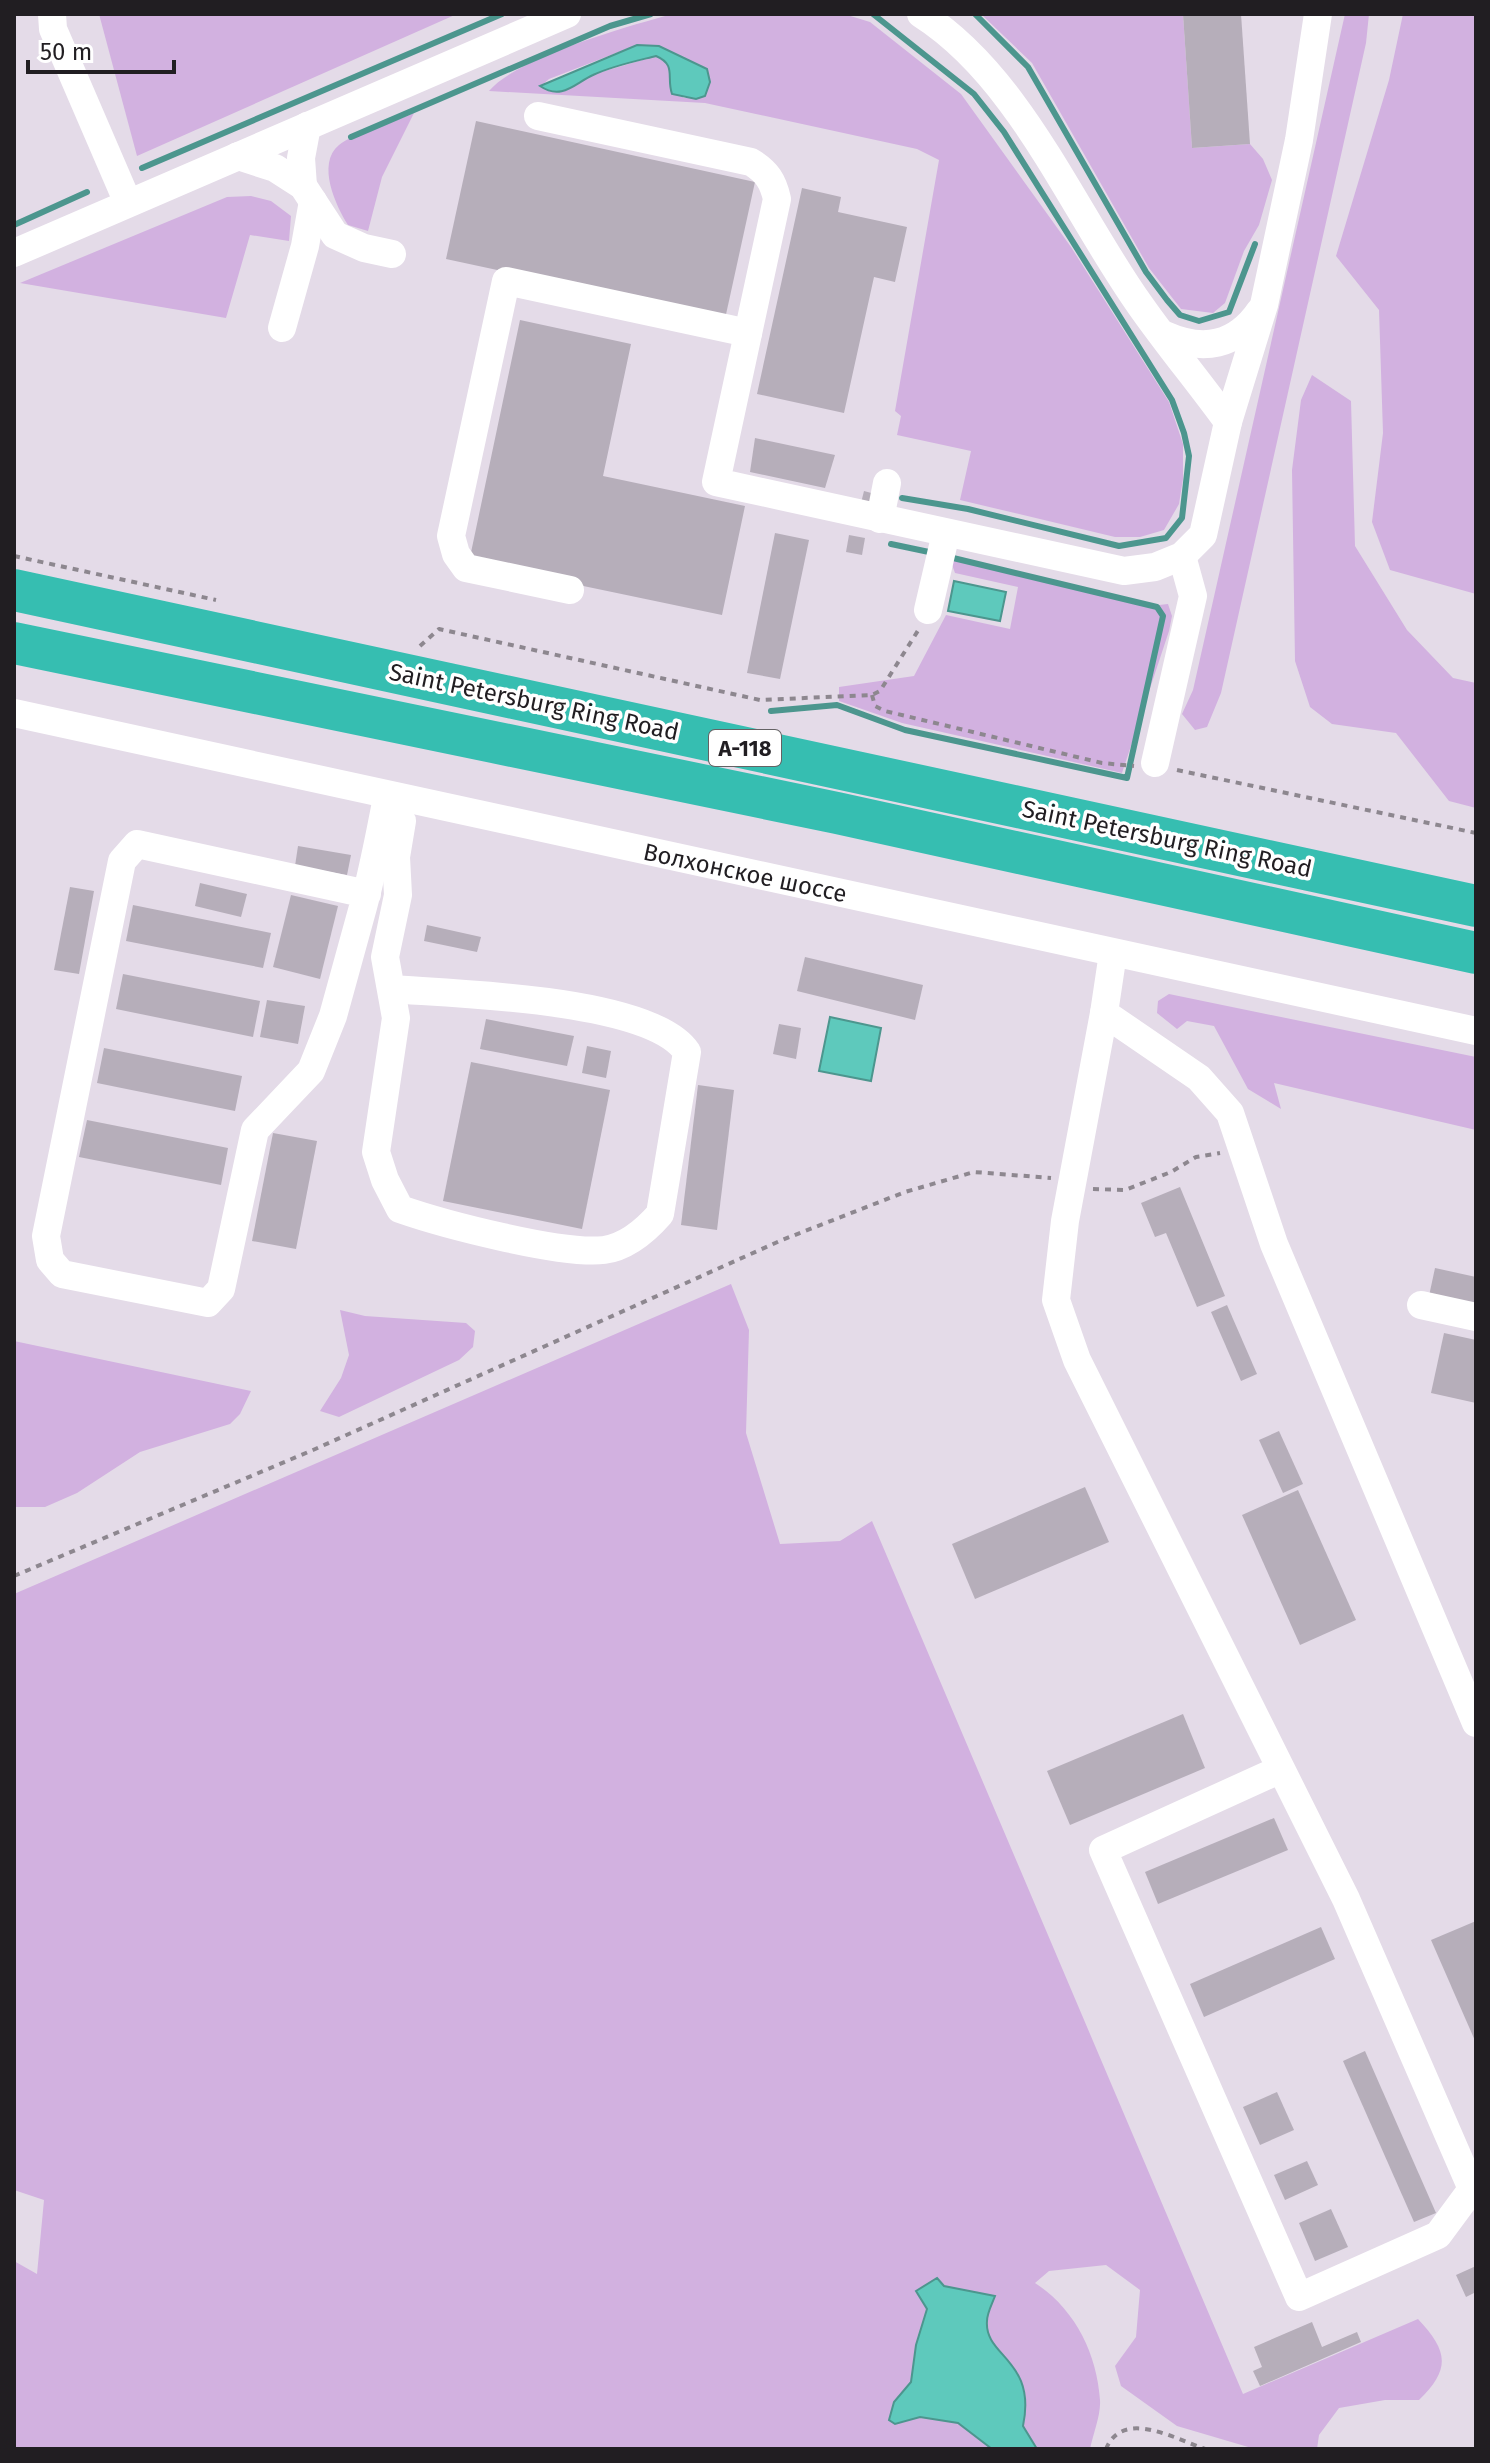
<svg xmlns="http://www.w3.org/2000/svg" width="1490" height="2463" font-family="'Fira Sans',sans-serif">
	<style>
		.green { fill: #d2b1e0; fill-rule: evenodd }
		.water { fill: #5ec9bc; stroke: #4c968e; stroke-width: 2 }
		.lines { fill: none; stroke-linecap: round; stroke-linejoin: round }
		.stream { stroke: #4c968e; stroke-width: 6 }
		.building { fill: #b6aeba }
		.path { stroke: #8d878f; stroke-width: 4; stroke-dasharray: 6 6; stroke-linecap: butt }
		.minor { stroke: #fff; stroke-width: 28 }
		.highway { stroke: #36beb1; stroke-width: 42 }
		.labels { text-anchor: middle; stroke-width: 7; stroke-linejoin: round; paint-order: stroke }
		.shield { fill: #fff; stroke: #646264; stroke-width: 2 }
		.shield-label { font-size: 22px; font-weight: bold; fill: #211e22 }
		.street-label { font-size: 24px; fill: #211e22; stroke: #fff }
	</style>
	<rect width="100%" height="100%" fill="#e4dbe8"/>
	<!-- green -->
	<g class="green">
		<polygon points="99,14 457,14 137,156"/>
		<path d="M672,14H844L870,22L961,94L1071,247L1169,402L1183,444V479L1179,504L1164,530L1140,537H1115L960,500L971,451L897,435L901,416L895,411L939,160L917,149L705,103L489,91C518,57 626,27 672,14ZM637,45L659,46L707,69L704,96L684,98L670,86C673,71 670,62 656,56L591,75L560,92L541,86L549,79Z"/>
		<polygon points="981,14 1183,14 1192,148 1250,144 1263,159 1272,180 1259,225 1244,251 1225,303 1213,313 1181,309 1149,268 1032,63"/>
		<polygon points="1345,14 1369,14 1366,43 1221,693 1207,727 1195,730 1182,714 1193,690"/>
		<polygon points="1403,14 1476,14 1476,594 1390,570 1372,522 1383,433 1379,310 1336,256 1389,80"/>
		<path d="M414,113L382,177L368,231L348,225C336,206 316,164 339,145C354,133 395,122 414,113Z"/>
		<polygon points="251,196 271,201 291,216 289,241 250,235 226,318 20,283 227,197"/>
		<polygon points="1312,375 1351,401 1355,546 1407,630 1453,678 1476,683 1476,808 1449,801 1396,733 1332,724 1310,707 1295,661 1292,470 1301,400"/>
		<polygon points="950,559 1159,605 1168,604 1172,616 1169,631 1122,773 902,723 839,701 839,687 914,676 946,615 1010,629 1018,587 955,573"/>
		<polygon points="1169,994 1476,1057 1476,1130 1274,1083 1281,1109 1248,1089 1214,1026 1187,1021 1177,1029 1157,1013 1158,1001"/>
		<path d="M731,1284L749,1330L746,1433L780,1544L840,1541L872,1521L1243,2394L1418,2319C1447,2350 1452,2368 1419,2400H1385L1339,2408L1319,2435L1317,2449H1255L1177,2426L1121,2386L1115,2366L1136,2337L1140,2290L1106,2265L1049,2271L1035,2283C1074,2308 1097,2353 1100,2400C1101,2415 1093,2434 1090,2449H14V2261L37,2274L44,2200L14,2190V1594Z"/>
		<polygon points="340,1310 365,1316 466,1323 475,1331 473,1347 459,1360 339,1417 320,1411 341,1378 349,1355"/>
		<polygon points="14,1341 251,1391 240,1414 230,1424 140,1452 77,1493 45,1507 14,1507"/>
	</g>
	<!-- water -->
	<g class="water">
		<path d="M637,45L659,46L707,69L710,82L705,96L696,99L672,94C666,77 677,65 656,56C636,61 612,66 593,75C575,83 562,101 540,86Z"/>
		<polygon points="954,581 1006,592 1000,621 948,611"/>
		<polygon points="830,1017 881,1028 871,1081 819,1071"/>
		<path d="M937,2278L944,2286L995,2296C992,2304 987,2313 987,2321C984,2357 1037,2359 1023,2426L1037,2449H992L958,2423L920,2417L895,2424L889,2420L894,2402L911,2382L916,2345L927,2309L916,2291Z"/>
	</g>
	<g class="lines">
		<!-- stream -->
		<g class="stream">
			<polyline points="873,14 974,94 1004,132 1172,400 1184,433 1189,456 1182,518 1166,538 1119,546 968,509 902,498"/>
			<polyline points="975,14 1028,67 1146,272 1167,300 1180,315 1199,321 1229,312 1255,244"/>
			<polyline points="351,137 610,26 651,14"/>
			<polyline points="142,168 502,14"/>
			<polyline points="14,225 87,192"/>
			<polyline points="891,544 929,552"/>
			<polyline points="771,711 837,705 905,730 1127,778 1163,616 1157,607 949,557"/>
		</g>
	</g>
	<!-- building -->
	<g class="building">
		<polygon points="1183,14 1241,14 1250,144 1192,148"/>
		<polygon points="476,121 755,182 725,319 446,259"/>
		<polygon points="802,188 841,197 838,212 907,227 895,282 874,277 844,413 757,394"/>
		<polygon points="520,320 631,344 603,476 745,506 722,615 469,562"/>
		<polygon points="755,438 835,455 825,488 750,472"/>
		<polygon points="864,491 875,494 872,510 860,507"/>
		<polygon points="775,533 809,540 780,679 747,673"/>
		<polygon points="849,535 865,538 862,555 846,552"/>
		<polygon points="298,846 351,855 347,875 295,866"/>
		<polygon points="200,883 247,894 241,917 195,906"/>
		<polygon points="70,887 94,891 79,974 54,970"/>
		<polygon points="291,895 338,906 320,979 273,967"/>
		<polygon points="133,905 271,933 263,968 126,941"/>
		<polygon points="427,925 481,937 477,952 424,941"/>
		<polygon points="805,957 923,985 915,1020 797,991"/>
		<polygon points="123,974 260,1001 253,1037 116,1009"/>
		<polygon points="267,1000 305,1006 298,1044 260,1037"/>
		<polygon points="486,1019 574,1036 567,1066 480,1049"/>
		<polygon points="779,1024 801,1028 796,1059 773,1054"/>
		<polygon points="587,1046 611,1051 606,1078 582,1073"/>
		<polygon points="104,1048 242,1076 235,1111 97,1083"/>
		<polygon points="471,1062 610,1090 582,1229 443,1201"/>
		<polygon points="698,1085 734,1090 717,1230 681,1225"/>
		<polygon points="87,1120 228,1148 221,1185 79,1157"/>
		<polygon points="273,1133 317,1141 296,1249 252,1241"/>
		<polygon points="1180,1187 1225,1296 1197,1307 1166,1233 1155,1237 1141,1203"/>
		<polygon points="1435,1268 1476,1277 1476,1306 1429,1296"/>
		<polygon points="1227,1305 1257,1374 1241,1381 1211,1312"/>
		<polygon points="1444,1333 1476,1340 1476,1403 1431,1393"/>
		<polygon points="1279,1431 1303,1484 1283,1493 1259,1440"/>
		<polygon points="1085,1487 1109,1542 975,1599 952,1544"/>
		<polygon points="1298,1490 1356,1620 1300,1645 1242,1515"/>
		<polygon points="1183,1714 1205,1768 1070,1825 1047,1771"/>
		<polygon points="1274,1818 1288,1850 1158,1904 1145,1872"/>
		<polygon points="1476,1921 1476,2043 1431,1940"/>
		<polygon points="1321,1927 1335,1959 1204,2017 1190,1984"/>
		<polygon points="1365,2051 1436,2213 1414,2222 1343,2061"/>
		<polygon points="1277,2092 1294,2130 1260,2145 1243,2107"/>
		<polygon points="1307,2161 1318,2185 1285,2200 1274,2175"/>
		<polygon points="1331,2209 1348,2247 1315,2261 1299,2223"/>
		<polygon points="1476,2266 1476,2292 1466,2297 1456,2275"/>
		<polygon points="1312,2322 1322,2347 1357,2332 1361,2342 1260,2386 1253,2371 1262,2367 1254,2347"/>
	</g>
	<g class="lines">
		<!-- path -->
		<g class="path">
			<polyline points="14,556 216,600"/>
			<polyline points="420,646 439,629 760,700 872,695 880,691 919,629"/>
			<polyline points="872,695 875,706 885,711 1102,763 1134,766"/>
			<polyline points="1177,770 1476,833"/>
			<polyline points="1093,1189 1125,1190 1171,1172 1196,1157 1220,1153"/>
			<polyline points="14,1576 313,1450 782,1240 905,1192 974,1172 1051,1178"/>
			<path d="M1106,2449C1123,2408 1175,2439 1205,2449"/>
		</g>
		<!-- minor -->
		<g class="minor">
			<polyline points="52,14 53,29 128,203"/>
			<path d="M921,14C1020,77 1073,211 1140,305C1168,345 1199,382 1228,422"/>
			<path d="M538,116L751,162C767,172 773,181 777,199L716,482L1124,571L1155,567L1182,556L1203,535L1228,422L1264,305L1299,140L1318,14"/>
			<polyline points="238,156 275,168 303,186 335,235 364,248 392,254"/>
			<polyline points="303,186 301,158 307,126"/>
			<polyline points="14,253 567,14"/>
			<polyline points="282,328 305,246 313,201"/>
			<path d="M1165,335C1203,352 1236,346 1260,311"/>
			<polyline points="880,519 887,483"/>
			<polyline points="570,590 466,568 456,554 451,536 506,281 748,333"/>
			<polyline points="928,610 946,533"/>
			<polyline points="14,713 1476,1031"/>
			<polyline points="1155,763 1193,596 1182,556"/>
			<path d="M367,894L137,844L122,861L46,1236L50,1260L62,1274L208,1303L221,1289L255,1130L311,1071L333,1016L363,907C373,871 380,834 387,797"/>
			<polyline points="1113,953 1104,1013 1199,1078 1230,1113 1274,1244 1476,1723"/>
			<path d="M391,989C455,994 651,998 687,1052L660,1214C646,1230 626,1247 604,1250C561,1255 443,1224 400,1209L385,1180L376,1152L396,1018L385,957L398,895L396,857L402,821"/>
			<polyline points="1104,1013 1065,1221 1056,1300 1077,1360 1346,1899 1472,2189 1438,2235 1299,2297 1103,1850 1281,1769"/>
			<polyline points="1421,1305 1476,1317"/>
		</g>
		<!-- highway -->
		<g class="highway">
			<polyline points="14,590 1476,906"/>
			<polyline points="14,643 837,813 1476,953"/>
		</g>
	</g>
	<g class="labels">
		<!-- shield labels -->
		<rect class="shield" x="709" y="730" width="72" height="36" rx="6"/>
		<g class="shield-label">
			<text x="745" y="756">А-118</text>
		</g>
		<!-- street labels -->
		<g class="street-label">
			<text transform="translate(534 702) rotate(12)" y="8">Saint Petersburg Ring Road</text>
			<text transform="translate(1167 839) rotate(12)" y="8">Saint Petersburg Ring Road</text>
			<text transform="translate(745 873) rotate(12)" y="8">Волхонское шоссе</text>
		</g>
	</g>
	<!-- border -->
	<rect width="1490" height="2463" fill="none" stroke="#211e22" stroke-width="32"/>
	<!-- scale -->
	<path d="M28 60v12h146v-12" fill="none" stroke="#211e22" stroke-width="4"/>
	<text x="40" y="60" font-size="24" fill="#211e22" stroke="#ffffff" stroke-width="6" paint-order="stroke">50 m</text>
</svg>
